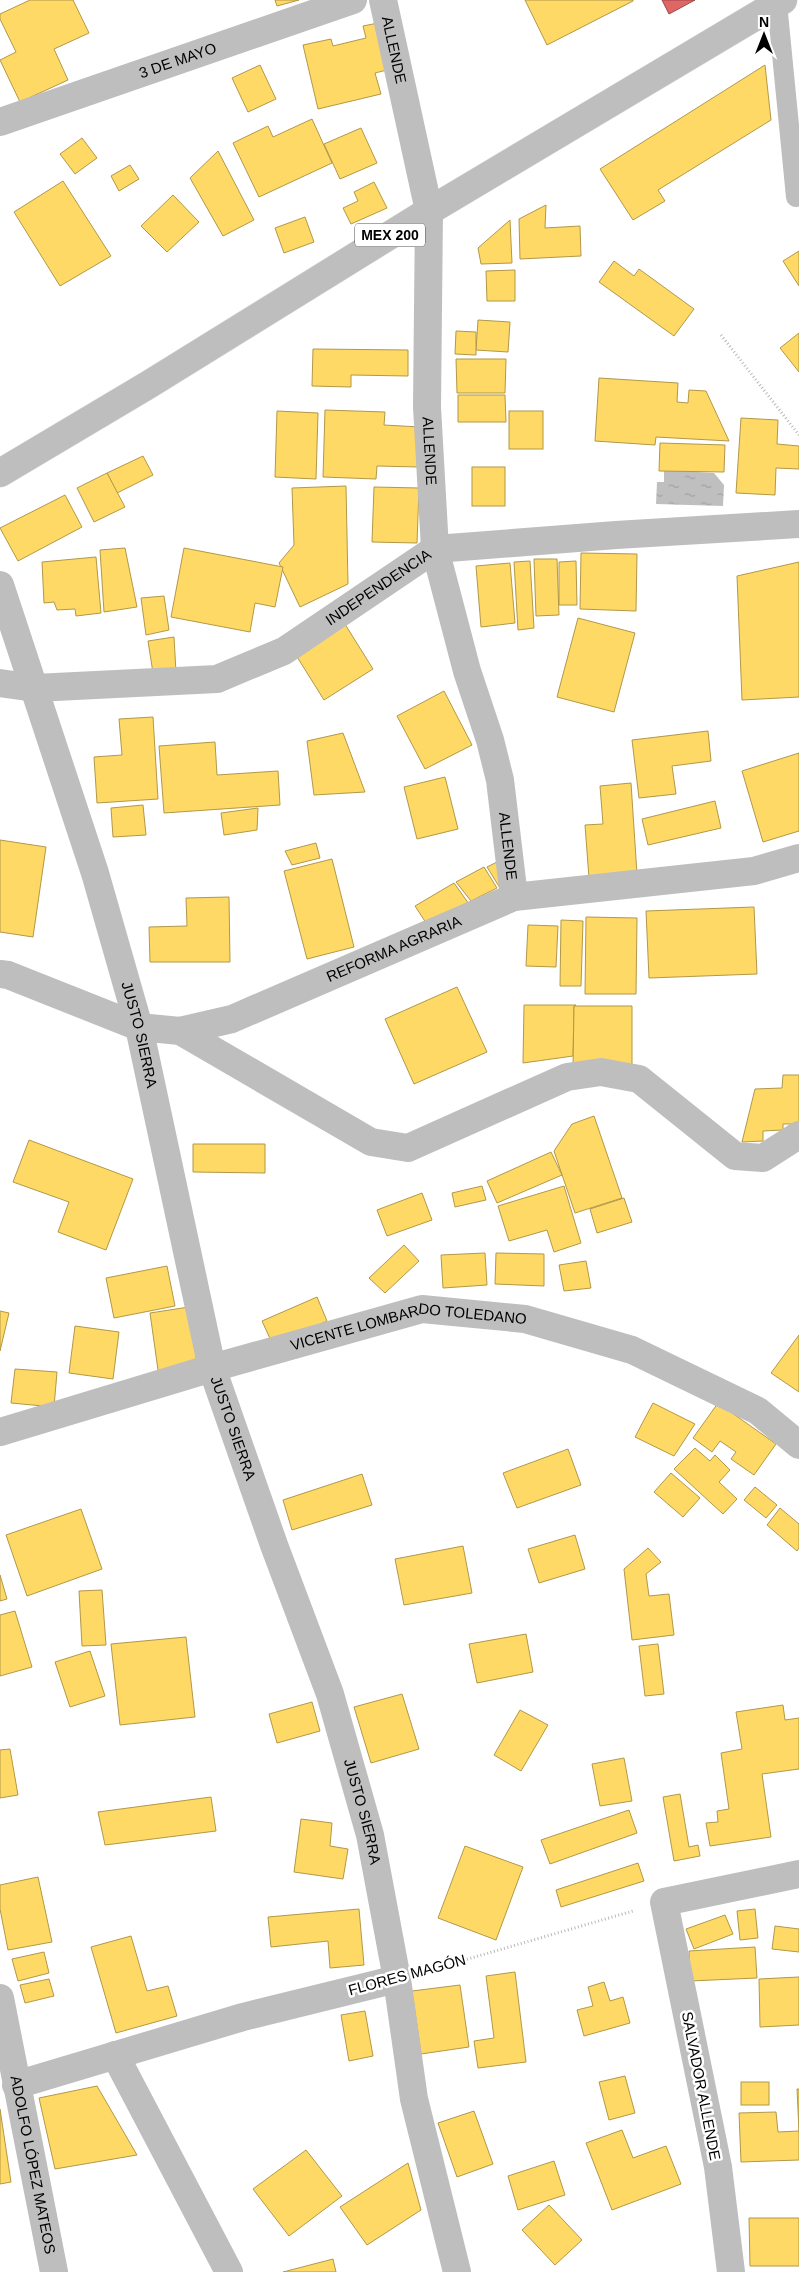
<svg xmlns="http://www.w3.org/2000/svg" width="799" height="2272" font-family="Helvetica,sans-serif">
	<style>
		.water { fill: url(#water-ripples) }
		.homes { fill: #ffd966; stroke: #b29847 }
		.shops { fill: #e06666; stroke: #9d4747 }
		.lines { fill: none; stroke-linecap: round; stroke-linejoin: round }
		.highway-casing { stroke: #dbdbdb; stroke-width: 29 }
		.path { stroke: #b9b9b9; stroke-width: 3; stroke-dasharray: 1 2.5; stroke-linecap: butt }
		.lane { stroke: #bebebe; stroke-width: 20 }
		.street { stroke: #bebebe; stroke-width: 28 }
		.highway { stroke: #bebebe; stroke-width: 28 }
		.labels { text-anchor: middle; stroke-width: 5; stroke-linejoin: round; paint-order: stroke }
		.shield { fill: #fff; stroke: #4c4c4c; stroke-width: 1 }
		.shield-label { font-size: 14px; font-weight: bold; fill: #000 }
		.street-label { font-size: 15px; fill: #000; stroke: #fff }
	</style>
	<defs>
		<pattern id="water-ripples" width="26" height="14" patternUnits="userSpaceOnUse" patternTransform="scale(1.25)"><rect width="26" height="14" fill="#bfbfbf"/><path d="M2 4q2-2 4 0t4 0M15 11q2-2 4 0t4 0" fill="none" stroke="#a2a2a2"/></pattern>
	</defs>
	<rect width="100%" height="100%" fill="#fff"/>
	<!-- water -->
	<polygon class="water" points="664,470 714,473 724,485 723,506 656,504 657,482 664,482"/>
	<!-- homes -->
	<g class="homes">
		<polygon points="30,0 73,0 89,33 54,49 68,80 20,102 0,60 16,52 0,19 0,14"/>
		<polygon points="275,0 299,0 277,6"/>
		<polygon points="525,0 633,0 633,1 547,45"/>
		<polygon points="383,22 395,68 375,73 381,94 318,109 303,45 331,39 333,46 366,38 363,26"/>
		<polygon points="260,65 276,99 248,112 232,78"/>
		<polygon points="765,65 771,120 658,190 665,201 633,220 600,169"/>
		<polygon points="312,119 332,163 259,197 233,143 268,126 273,137"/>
		<polygon points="361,128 377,163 340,179 324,144"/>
		<polygon points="82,138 97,158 75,174 60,154"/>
		<polygon points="218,151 254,220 223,236 190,178"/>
		<polygon points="130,165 139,179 119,191 111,176"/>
		<polygon points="63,181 111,256 60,286 14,212"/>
		<polygon points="374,182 387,208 351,224 343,208 358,201 354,192"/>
		<polygon points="173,195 199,222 167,252 141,226"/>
		<polygon points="546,205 545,228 580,226 581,256 520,259 519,219"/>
		<polygon points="305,217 314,242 284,253 275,228"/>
		<polygon points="510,220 512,263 481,264 478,248"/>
		<polygon points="799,251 799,286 783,261"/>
		<polygon points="614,261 634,276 639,269 694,309 674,336 599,282"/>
		<polygon points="515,270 515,301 487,301 486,271"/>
		<polygon points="478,320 510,322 508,352 476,350"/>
		<polygon points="456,331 476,332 476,355 455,354"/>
		<polygon points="799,333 799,372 780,348"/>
		<polygon points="313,349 408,350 408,376 351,375 351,387 312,386"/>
		<polygon points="456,359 506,359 505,393 457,393"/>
		<polygon points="599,378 678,383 677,402 688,403 689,390 706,391 729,441 656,437 655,445 595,441"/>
		<polygon points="458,395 505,395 506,422 458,422"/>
		<polygon points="325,410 385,412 384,425 420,427 419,467 377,466 376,479 323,477"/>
		<polygon points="277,411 318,413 316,479 275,477"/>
		<rect x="509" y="411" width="34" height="38"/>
		<polygon points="741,418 778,420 777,444 799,446 799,469 776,468 775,495 736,493"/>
		<polygon points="660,443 725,445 724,472 659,471"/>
		<polygon points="143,456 153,475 117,493 107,473"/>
		<rect x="472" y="467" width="33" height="39"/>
		<polygon points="107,473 125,507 94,522 77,488"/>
		<polygon points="346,486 348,584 300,607 279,563 294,545 292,488"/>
		<polygon points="374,487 419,488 417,543 372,542"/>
		<polygon points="65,495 82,527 18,561 0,528"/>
		<polygon points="125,548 137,607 104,612 100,550"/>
		<polygon points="184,548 283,567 275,607 255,603 250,632 171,617"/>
		<polygon points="581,553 637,554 636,611 580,609"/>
		<polygon points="96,557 101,613 76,616 75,609 57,610 54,602 44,603 42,562"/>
		<polygon points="534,559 557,559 559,615 536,616"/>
		<polygon points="530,561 534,628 518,630 514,562"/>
		<polygon points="576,561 577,605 559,605 559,562"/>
		<polygon points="799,562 799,697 742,700 737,576"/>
		<polygon points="510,563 515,623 481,627 476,566"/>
		<polygon points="164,596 169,630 146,635 141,598"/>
		<polygon points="578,618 635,633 614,712 557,697"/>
		<polygon points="343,621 373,669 324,700 294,652"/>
		<polygon points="174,637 176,672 153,673 148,641"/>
		<polygon points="444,691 472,745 425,769 397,716"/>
		<polygon points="153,717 158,799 97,803 94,757 122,755 119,719"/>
		<polygon points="708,731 711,761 672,766 676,794 639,798 632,740"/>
		<polygon points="343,733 365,792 314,795 307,741"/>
		<polygon points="215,742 217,775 278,771 280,805 164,813 159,746"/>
		<polygon points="799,753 799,831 763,842 742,771"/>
		<polygon points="445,777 458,829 417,839 404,787"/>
		<polygon points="631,783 637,874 589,878 585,825 603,824 600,786"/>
		<polygon points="715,801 721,828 648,845 642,819"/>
		<polygon points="143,805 146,835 113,837 111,808"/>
		<polygon points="258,808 257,830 224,835 221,813"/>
		<polygon points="0,840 46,847 33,937 0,932"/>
		<polygon points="316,843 320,858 292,865 285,851"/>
		<polygon points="332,859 354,947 307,959 284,871"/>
		<polygon points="497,862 500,888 487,867"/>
		<polygon points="484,867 497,888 471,901 456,882"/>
		<polygon points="454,883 469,904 430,929 415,906"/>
		<polygon points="229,897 230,962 150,962 149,927 187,926 186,898"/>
		<polygon points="754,907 757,974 649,978 646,911"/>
		<polygon points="586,917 637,918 636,994 585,994"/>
		<polygon points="561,920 583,921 581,986 560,986"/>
		<polygon points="528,925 558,926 556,967 526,966"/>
		<polygon points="457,987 487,1052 414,1084 385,1019"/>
		<polygon points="524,1005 576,1005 574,1006 573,1056 523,1063"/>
		<polygon points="574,1006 632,1006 632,1068 573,1068"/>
		<polygon points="783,1075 799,1075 799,1124 783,1124 783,1130 763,1131 763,1141 742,1142 755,1089 782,1088"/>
		<polygon points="594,1116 622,1198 575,1213 554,1151 572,1124"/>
		<polygon points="29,1140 133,1179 106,1250 58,1232 69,1202 13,1182"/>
		<polygon points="193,1144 265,1144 265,1173 193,1172"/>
		<polygon points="551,1152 562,1175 497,1203 487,1181"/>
		<polygon points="482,1186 486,1200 455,1207 452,1193"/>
		<polygon points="564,1186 581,1243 554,1252 547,1230 509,1241 498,1206"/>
		<polygon points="422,1193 432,1220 387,1236 377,1210"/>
		<polygon points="624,1198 632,1222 597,1233 590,1209"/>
		<polygon points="404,1245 419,1261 385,1293 369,1278"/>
		<polygon points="485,1253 487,1285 443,1288 441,1255"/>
		<polygon points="496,1253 544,1254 544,1286 495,1284"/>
		<polygon points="586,1261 591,1288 564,1291 559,1265"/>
		<polygon points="167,1266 175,1306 114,1318 106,1278"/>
		<polygon points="317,1297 327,1321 273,1345 262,1321"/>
		<polygon points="189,1307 198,1371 159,1377 150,1313"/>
		<polygon points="0,1311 9,1313 0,1351"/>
		<polygon points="75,1326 119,1332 113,1379 69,1373"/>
		<polygon points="799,1335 799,1392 771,1373"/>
		<polygon points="15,1369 57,1372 54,1407 11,1403"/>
		<polygon points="653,1403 695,1424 674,1456 635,1437"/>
		<polygon points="718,1403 776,1444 754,1475 731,1459 736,1452 720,1441 712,1452 693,1438"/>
		<polygon points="695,1448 710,1461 715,1455 730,1470 719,1482 737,1499 723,1514 674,1469"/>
		<polygon points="568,1449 581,1485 517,1508 503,1473"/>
		<polygon points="671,1473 700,1498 683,1517 654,1492"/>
		<polygon points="362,1474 372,1505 292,1530 283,1500"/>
		<polygon points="755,1487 777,1505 766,1518 744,1500"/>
		<polygon points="780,1508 799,1524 799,1548 797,1551 767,1525"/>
		<polygon points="81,1509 102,1569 27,1596 6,1535"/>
		<polygon points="575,1535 585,1569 539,1583 528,1549"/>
		<polygon points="463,1546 472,1593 404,1605 395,1559"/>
		<polygon points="648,1548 661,1562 646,1574 649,1596 669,1594 674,1635 632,1640 624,1569"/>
		<polygon points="0,1575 7,1599 0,1601"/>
		<polygon points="102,1590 106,1645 82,1646 79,1591"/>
		<polygon points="15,1611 32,1667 0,1676 0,1615"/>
		<polygon points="526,1634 533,1672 477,1683 469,1644"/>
		<polygon points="186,1637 195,1717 120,1725 111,1644"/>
		<polygon points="658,1644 664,1694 645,1696 639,1646"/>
		<polygon points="90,1651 105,1696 70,1707 55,1662"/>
		<polygon points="402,1694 419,1749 371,1763 354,1707"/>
		<polygon points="312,1702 320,1731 277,1743 269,1714"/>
		<polygon points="783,1705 785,1720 799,1718 799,1769 762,1774 771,1837 710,1846 706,1823 718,1822 717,1811 729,1809 721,1753 742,1749 736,1712"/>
		<polygon points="520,1710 548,1725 521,1771 494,1755"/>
		<polygon points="10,1749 18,1795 0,1798 0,1750"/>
		<polygon points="624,1758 632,1801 600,1806 592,1764"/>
		<polygon points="680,1794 689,1847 698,1845 700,1856 674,1861 663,1797"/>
		<polygon points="211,1797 216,1831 105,1845 98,1812"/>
		<polygon points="629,1810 637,1833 550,1864 541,1840"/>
		<polygon points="301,1819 332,1823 330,1846 348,1849 343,1879 294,1872"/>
		<polygon points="465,1846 523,1867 496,1940 438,1918"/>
		<polygon points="638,1863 644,1881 561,1907 556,1890"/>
		<polygon points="38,1877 52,1942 8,1950 0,1909 0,1885"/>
		<polygon points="359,1909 364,1965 330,1968 328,1941 271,1947 268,1917"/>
		<polygon points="755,1909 758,1938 740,1940 737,1911"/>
		<polygon points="725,1915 733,1934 694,1949 686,1929"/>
		<polygon points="775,1926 799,1929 799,1952 772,1949"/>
		<polygon points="131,1936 147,1991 168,1986 177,2016 116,2033 91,1947"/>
		<polygon points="755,1947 757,1978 690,1981 689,1951"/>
		<polygon points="44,1952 49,1973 18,1981 12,1959"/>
		<polygon points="515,1972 526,2062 478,2068 474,2041 494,2038 486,1976"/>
		<polygon points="799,1977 799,2025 760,2027 759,1979"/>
		<polygon points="49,1979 54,1996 25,2003 20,1985"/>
		<polygon points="604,1982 610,2001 623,1997 630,2023 584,2036 577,2010 593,2006 588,1987"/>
		<polygon points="460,1985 469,2047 421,2054 412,1991"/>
		<polygon points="365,2011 373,2056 349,2061 341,2015"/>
		<polygon points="625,2076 635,2113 609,2120 599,2082"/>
		<rect x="741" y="2082" width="28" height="23"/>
		<polygon points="97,2086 137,2155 55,2169 39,2098"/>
		<polygon points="797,2089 799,2089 799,2160 741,2162 739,2113 776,2112 778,2132 799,2131"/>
		<polygon points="0,2109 11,2182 0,2184"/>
		<polygon points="474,2111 493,2164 457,2177 438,2123"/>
		<polygon points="622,2130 633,2158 666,2146 681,2184 612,2210 586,2143"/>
		<polygon points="306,2150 342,2196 289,2236 253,2189"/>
		<polygon points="554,2161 565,2195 518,2210 508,2176"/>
		<polygon points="408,2163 421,2210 367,2245 340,2207"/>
		<polygon points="549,2205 582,2240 555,2265 522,2230"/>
		<polygon points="749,2218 799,2218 799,2266 750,2266"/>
		<polygon points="333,2259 336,2272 283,2272"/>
	</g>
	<!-- shops -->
	<polygon class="shops" points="662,0 695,0 669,14"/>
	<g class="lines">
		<defs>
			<polyline id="highway" points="0,473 148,385 429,211 783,0"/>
		</defs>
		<!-- highway casing -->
		<use href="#highway" class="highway-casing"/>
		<!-- path -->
		<g class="path">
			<polyline points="721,335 799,435"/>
			<polyline points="430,1970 633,1911"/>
		</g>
		<!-- lane -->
		<polyline class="lane" points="777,3 796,197"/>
		<!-- street -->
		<g class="street">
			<path id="s1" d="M383,0L429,211L427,407L435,549L467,671L490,740L500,780L514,897"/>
			<path id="s2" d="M0,122L353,0"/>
			<path id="s3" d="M0,585L95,873L139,1027L212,1368L274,1545L330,1694L370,1835L397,1979L414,2099L457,2272"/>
			<path id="s4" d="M0,683L35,688L217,679L284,651L435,549L616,535L799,524"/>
			<path id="s5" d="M0,974L8,975L139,1027L180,1031L232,1019L514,897L754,871L799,858"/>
			<polyline points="180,1031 371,1142 408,1148 567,1077 601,1072 639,1079 735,1156 763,1158 799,1135"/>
			<path id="s6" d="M0,1432L212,1368L422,1309L525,1319L632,1350L758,1411L799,1445"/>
			<path id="s7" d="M0,1998L54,2272"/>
			<polyline points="115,2055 229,2272"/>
			<polyline points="16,2085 243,2017 397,1979"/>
			<polyline points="731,2272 718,2167 664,1902 799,1874"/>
		</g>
		<!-- highway -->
		<use href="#highway" class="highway"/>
	</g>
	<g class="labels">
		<!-- shield labels -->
		<rect class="shield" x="355" y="223.5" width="70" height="23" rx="4"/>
		<g class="shield-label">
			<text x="390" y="240">MEX 200</text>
		</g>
		<!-- street labels -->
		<g class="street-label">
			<text dy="5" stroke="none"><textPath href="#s1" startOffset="51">ALLENDE</textPath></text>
			<text dy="5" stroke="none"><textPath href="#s2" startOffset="188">3 DE MAYO</textPath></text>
			<text dy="5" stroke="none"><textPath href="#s1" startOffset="456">ALLENDE</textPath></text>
			<text dy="5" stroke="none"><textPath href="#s4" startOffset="404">INDEPENDENCIA</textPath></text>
			<text dy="5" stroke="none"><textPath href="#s1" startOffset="861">ALLENDE</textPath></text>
			<text dy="5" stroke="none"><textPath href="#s5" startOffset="420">REFORMA AGRARIA</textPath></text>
			<text dy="5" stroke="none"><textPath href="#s3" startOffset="471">JUSTO SIERRA</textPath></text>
			<text dy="5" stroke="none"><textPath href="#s6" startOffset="424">VICENTE LOMBARDO TOLEDANO</textPath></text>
			<text dy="5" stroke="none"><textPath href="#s3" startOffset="876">JUSTO SIERRA</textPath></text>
			<text dy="5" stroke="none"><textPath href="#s3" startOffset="1281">JUSTO SIERRA</textPath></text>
			<text transform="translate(407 1975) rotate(-15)" y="5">FLORES MAGÓN</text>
			<text transform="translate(701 2086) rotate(79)" y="5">SALVADOR ALLENDE</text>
			<text dy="5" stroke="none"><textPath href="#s7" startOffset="170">ADOLFO LÓPEZ MATEOS</textPath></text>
		</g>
	</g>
	<!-- north arrow -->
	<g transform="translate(764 35)" stroke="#ffffff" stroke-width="4" paint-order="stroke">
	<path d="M0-4L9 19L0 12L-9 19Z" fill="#000000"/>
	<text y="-8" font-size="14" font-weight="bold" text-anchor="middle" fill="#000000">N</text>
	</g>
</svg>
